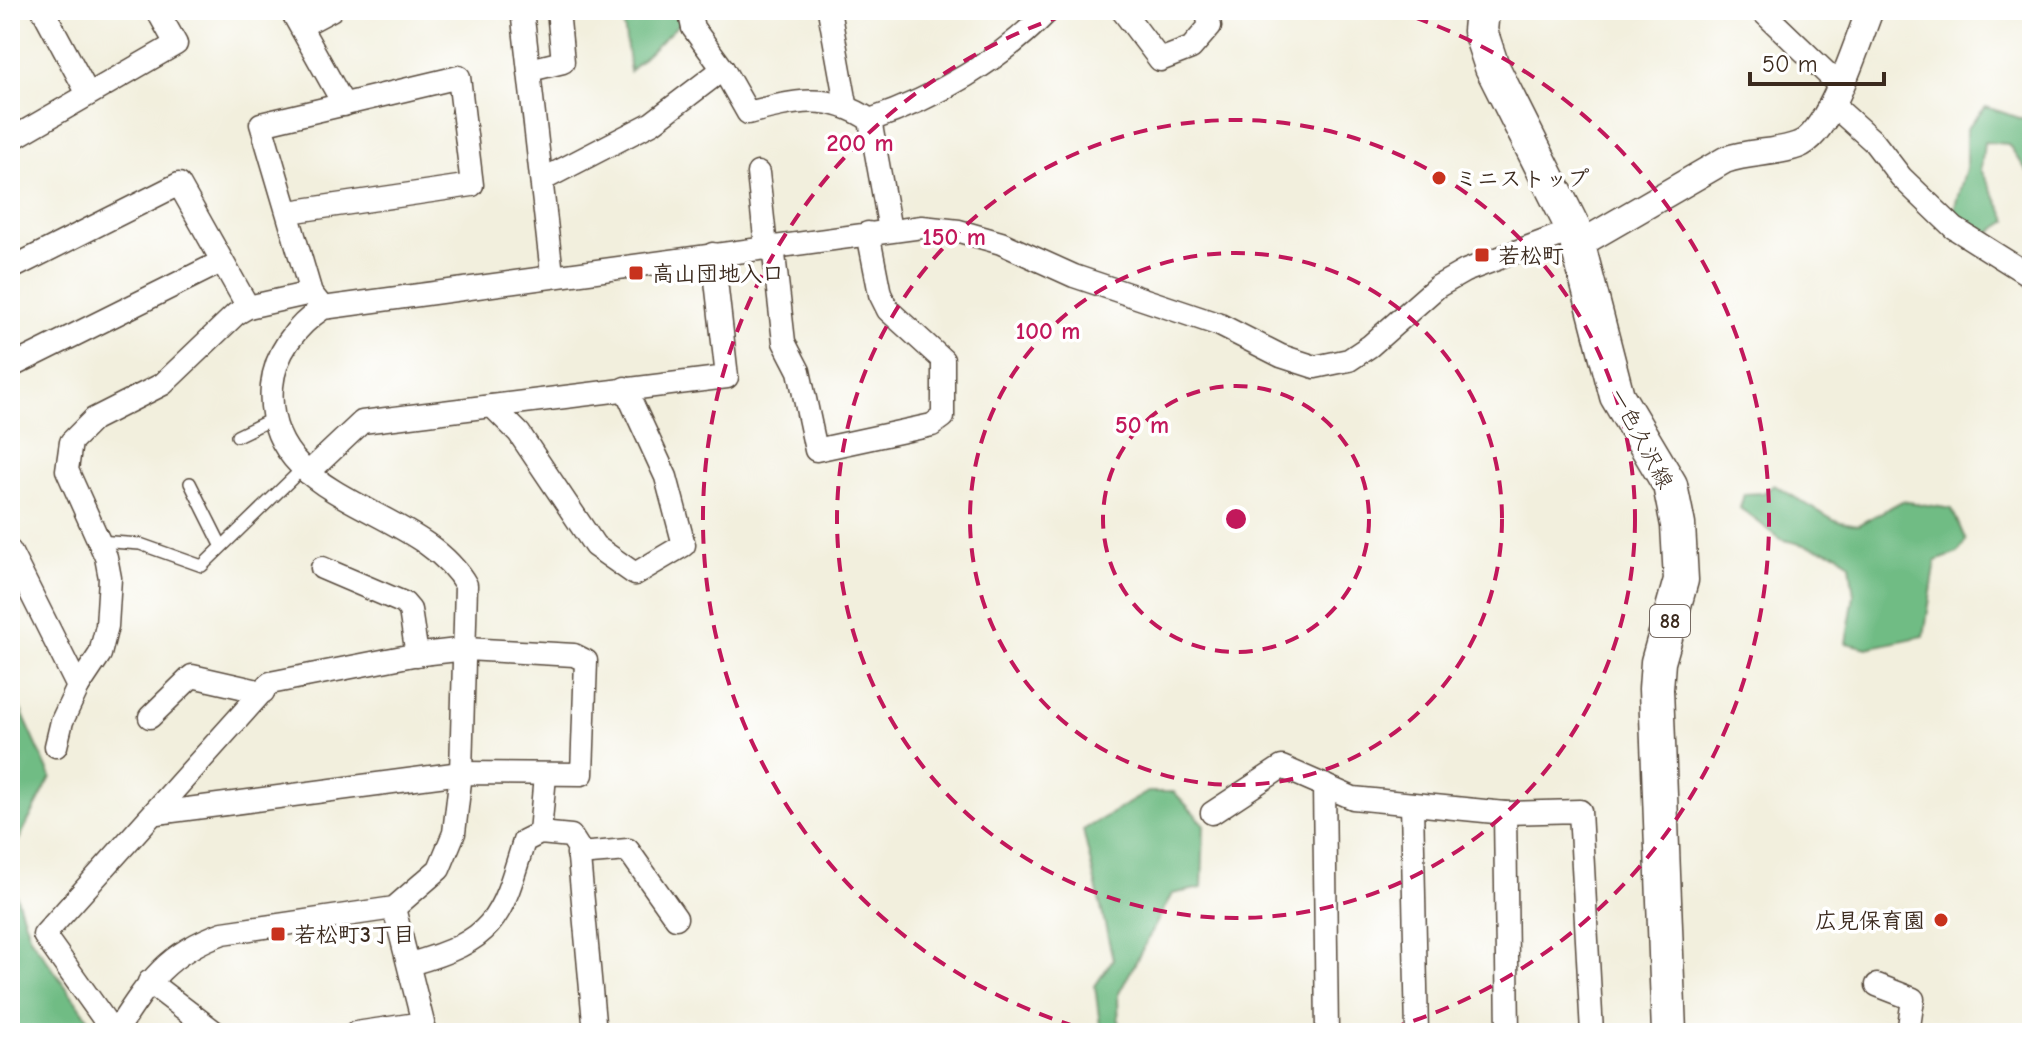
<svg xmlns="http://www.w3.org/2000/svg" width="2042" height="1043" font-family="'Comic Neue','Klee One',sans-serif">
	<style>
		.forest { fill: #70bc84; stroke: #567351; stroke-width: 2 }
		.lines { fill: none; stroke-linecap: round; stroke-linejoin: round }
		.service-casing { stroke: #56483b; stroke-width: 14 }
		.minor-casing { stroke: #56483b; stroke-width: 25 }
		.tertiary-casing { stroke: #56483b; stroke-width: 29 }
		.primary-casing { stroke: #56483b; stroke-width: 37 }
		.service { stroke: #fff; stroke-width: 11 }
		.minor { stroke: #fff; stroke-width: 22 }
		.tertiary { stroke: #fff; stroke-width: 26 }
		.primary { stroke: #fff; stroke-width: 34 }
		.ring { fill: none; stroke: #c2185b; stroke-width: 4; stroke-dasharray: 14 10 }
		.poi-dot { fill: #c8321e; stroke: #fff; stroke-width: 3 }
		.labels { text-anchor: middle; stroke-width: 7; stroke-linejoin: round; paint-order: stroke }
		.shield { fill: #fff; stroke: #766a62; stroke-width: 2 }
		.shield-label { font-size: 20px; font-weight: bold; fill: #3b2a1e }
		.poi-label { font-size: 22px; font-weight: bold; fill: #3b2a1e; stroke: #fff; text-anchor: start }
		.street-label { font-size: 22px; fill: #3b2a1e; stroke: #fff }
		.centre { fill: #c2185b; stroke: #fff; stroke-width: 4 }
		.ring-label { font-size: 24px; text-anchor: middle; font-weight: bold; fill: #c2185b; stroke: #fff; stroke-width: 7; stroke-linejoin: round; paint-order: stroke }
	</style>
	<rect width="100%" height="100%" fill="#fff"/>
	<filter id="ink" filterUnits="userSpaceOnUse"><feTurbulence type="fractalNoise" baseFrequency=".0125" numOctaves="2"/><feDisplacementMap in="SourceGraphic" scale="16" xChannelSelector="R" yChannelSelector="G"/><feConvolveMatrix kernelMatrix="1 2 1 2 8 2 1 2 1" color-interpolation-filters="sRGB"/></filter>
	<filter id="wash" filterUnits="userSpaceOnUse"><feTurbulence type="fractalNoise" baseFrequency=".006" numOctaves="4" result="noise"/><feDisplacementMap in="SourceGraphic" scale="32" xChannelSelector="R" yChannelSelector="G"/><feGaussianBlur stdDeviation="1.8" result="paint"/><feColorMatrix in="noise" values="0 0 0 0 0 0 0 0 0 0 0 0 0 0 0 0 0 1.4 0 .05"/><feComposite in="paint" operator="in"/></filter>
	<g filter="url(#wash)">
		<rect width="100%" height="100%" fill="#f2efdd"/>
		<!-- forest -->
		<g class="forest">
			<polygon points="622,10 678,10 680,23 630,71"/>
			<polygon points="1986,107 2032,122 2032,178 2008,144 1984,142 1981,170 2008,221 1989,233 1953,213 1966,168 1966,129"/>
			<polygon points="1774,485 1835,521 1858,525 1902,501 1952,509 1966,541 1958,553 1936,561 1924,636 1867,648 1846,643 1854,596 1850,564 1839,554 1781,539 1740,508 1744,494 1763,493"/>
			<polygon points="10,686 51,777 10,857"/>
			<polygon points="1148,792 1174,792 1204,824 1202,888 1172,894 1118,995 1119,1033 1101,1033 1095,986 1113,959 1083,830"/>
			<polygon points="10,877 30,937 99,1033 10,1033"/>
		</g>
	</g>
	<g filter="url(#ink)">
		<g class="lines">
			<defs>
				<g id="service">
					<polyline points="237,436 274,418"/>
					<polyline points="190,483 221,545"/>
					<polyline points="98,541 140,544 202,566 303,468"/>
				</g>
				<g id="minor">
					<polyline points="43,10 88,94"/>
					<polyline points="291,10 344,105"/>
					<polyline points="522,10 552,274"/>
					<path d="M689,10L693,28L723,69L748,113C794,101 829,92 870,120"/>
					<polyline points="829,10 846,104"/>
					<polyline points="1122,10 1160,60 1191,48 1210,26 1206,10"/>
					<polyline points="1761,10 1839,85"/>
					<polyline points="301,26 331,10"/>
					<polyline points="530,70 563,62 558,10"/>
					<polyline points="1832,104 1874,142 1901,177 1954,228 2032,277"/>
					<polyline points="10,140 176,44 157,10"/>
					<polyline points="758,173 766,247"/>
					<polyline points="544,179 652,123 723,69"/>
					<polyline points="289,212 472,185 459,77 261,124 311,293 323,308"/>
					<path d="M890,230L870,120C936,98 1001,60 1049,10"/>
					<polyline points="773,246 784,342 799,371 816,450 932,425 943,417 943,360 888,310 880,294 868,233"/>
					<polyline points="10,269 179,184 248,307"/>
					<polyline points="10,367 221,262"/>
					<polyline points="492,406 519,433 595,546 635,574 684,545 666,477 625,388"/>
					<polyline points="308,473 362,422 727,377 713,254"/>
					<polyline points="10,551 78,687"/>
					<polyline points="322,568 404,603 410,610 417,655"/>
					<polyline points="150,717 192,676 263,692"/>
					<polyline points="56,746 62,721 78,687 100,654 107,626 110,578 106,557 67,470 71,442 94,419 163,384 236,314 248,307 311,293"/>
					<polyline points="1324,785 1327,1033"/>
					<polyline points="1412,804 1417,1033"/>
					<polyline points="1212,813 1282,767 1353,798 1505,813 1580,811 1592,1033"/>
					<polyline points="1505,813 1508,1033"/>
					<polyline points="540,833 545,775"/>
					<polyline points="578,854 628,850 676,918"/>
					<path d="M410,964C495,940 500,921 524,841L540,833L571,836L578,847L595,1033"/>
					<polyline points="149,982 216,1033"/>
					<polyline points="1877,985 1913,999 1908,1033"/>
					<polyline points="114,1033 44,935 270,683 413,655 466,649 574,655 586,661 582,774 461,773 157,813"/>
					<path d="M115,1033C147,984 166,953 223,933L394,908L439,869L454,833L461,773L466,585C420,503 262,505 272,386C275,353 296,326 323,308L922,227L959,231L1001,243L1074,276L1220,325L1281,356L1315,367L1349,360L1370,346L1437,287L1465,271L1574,230"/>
					<polyline points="356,1033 423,1023 394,908"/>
				</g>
				<path id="tertiary" d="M1578,245L1725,160C1749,151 1774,154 1798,145C1830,134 1857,42 1870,10"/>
				<polyline id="primary" points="1482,10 1480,31 1492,67 1574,230 1617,396 1670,485 1678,525 1681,580 1658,662 1656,689 1669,1033"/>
			</defs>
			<!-- service casing -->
			<use href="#service" class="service-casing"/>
			<!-- minor casing -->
			<use href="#minor" class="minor-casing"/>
			<!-- tertiary casing -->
			<use href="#tertiary" class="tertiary-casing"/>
			<!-- primary casing -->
			<use href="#primary" class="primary-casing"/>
			<!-- service -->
			<use href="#service" class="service"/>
			<!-- minor -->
			<use href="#minor" class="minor"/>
			<!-- tertiary -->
			<use href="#tertiary" class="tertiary"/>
			<!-- primary -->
			<use href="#primary" class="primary"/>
		</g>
	</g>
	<!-- distance rings -->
	<g class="ring">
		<circle cx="1236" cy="519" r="133"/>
		<circle cx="1236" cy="519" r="266"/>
		<circle cx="1236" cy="519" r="399"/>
		<path d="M1098 1033A532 532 0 0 1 1080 10M1392 10A532 532 0 0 1 1374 1033"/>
	</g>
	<!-- markers -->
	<g class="poi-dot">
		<circle cx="1439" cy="178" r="8"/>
		<rect x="1474" y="247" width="16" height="16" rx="4"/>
		<rect x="628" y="265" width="16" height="16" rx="4"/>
		<circle cx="1941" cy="920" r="8"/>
		<rect x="270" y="926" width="16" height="16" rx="4"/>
	</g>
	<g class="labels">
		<!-- shield labels -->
		<rect class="shield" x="1650" y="605" width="40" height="32" rx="6"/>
		<g class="shield-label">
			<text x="1670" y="628">88</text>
		</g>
		<!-- poi labels -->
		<g class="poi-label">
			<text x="1455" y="186">ミニストップ</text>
			<text x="1498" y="263">若松町</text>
			<text x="652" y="281">高山団地入口</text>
			<text x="1925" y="928" text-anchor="end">広見保育園</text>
			<text x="294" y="942">若松町3丁目</text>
		</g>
		<!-- street labels -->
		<g class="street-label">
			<text transform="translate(1642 438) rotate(62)" y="8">一色久沢線</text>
		</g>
	</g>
	<circle cx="1236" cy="519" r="12" class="centre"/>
	<g class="ring-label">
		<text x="860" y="151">200 m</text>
		<text x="954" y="245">150 m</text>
		<text x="1048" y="339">100 m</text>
		<text x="1142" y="433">50 m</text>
	</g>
	<!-- margin -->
	<rect width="2042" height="1043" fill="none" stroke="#fff" stroke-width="40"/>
	<!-- scale -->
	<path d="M1750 72v12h134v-12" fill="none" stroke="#3b2a1e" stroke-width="4"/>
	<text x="1762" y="72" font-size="24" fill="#3b2a1e" stroke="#ffffff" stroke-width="6" paint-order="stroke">50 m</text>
</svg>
